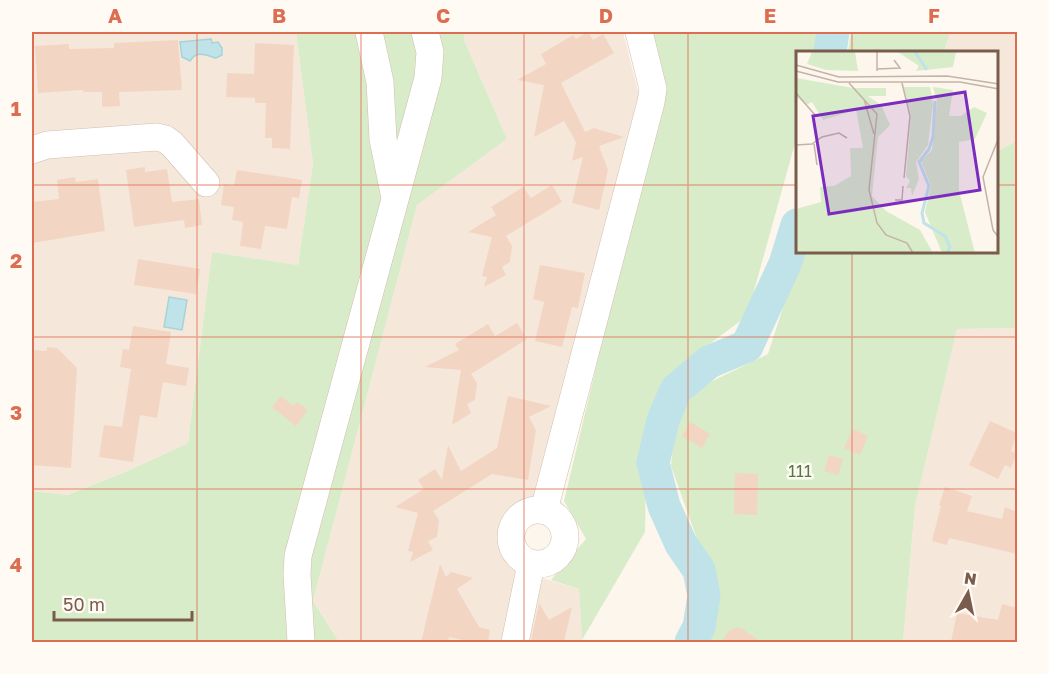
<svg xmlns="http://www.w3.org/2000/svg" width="1049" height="674" font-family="'Golos Text',sans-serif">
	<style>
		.residential { fill: #f5e8da }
		.green { fill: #d8ecc9 }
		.water { fill: #bfe3e8; stroke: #a5d3da; stroke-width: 1.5 }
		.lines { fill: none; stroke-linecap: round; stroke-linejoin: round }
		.river { stroke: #bfe3e8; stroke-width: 33 }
		.building { fill: #f3d5c3 }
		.minor-casing { stroke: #d1beb0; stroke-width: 28 }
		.minor { stroke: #fff; stroke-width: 27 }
		.grid { fill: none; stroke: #dc6d51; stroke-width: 1.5; stroke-opacity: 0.55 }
		.labels { text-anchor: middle; stroke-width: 5; stroke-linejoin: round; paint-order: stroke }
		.park-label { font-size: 16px; fill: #537a41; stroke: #fffaf3 }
		.inset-river { fill: none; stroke: #bfe3e8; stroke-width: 3 }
		.inset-road { fill: none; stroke: #c5b3a7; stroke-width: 1.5 }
		.view { fill: #7b2cbf; fill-opacity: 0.15; stroke: #7b2cbf; stroke-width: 3 }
		.inset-edge { fill: none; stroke: #7a5c4d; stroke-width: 3 }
		.neatline { fill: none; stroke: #dc6d51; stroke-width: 2 }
		.grid-label { font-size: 20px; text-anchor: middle; font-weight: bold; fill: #dc6d51 }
	</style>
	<rect width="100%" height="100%" fill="#fdf6ec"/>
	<!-- residential -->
	<g class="residential">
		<polygon points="32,32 59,32 60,33 75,32 296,32 313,164 298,265 212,252 188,443 130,470 66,495 32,491"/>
		<polygon points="465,32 623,32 641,103 535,498 519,502 508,512 501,537 506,560 518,571 579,589 582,642 339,642 313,601 417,205 507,139 464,40"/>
		<polygon points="950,32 1017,32 1017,141 997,151 996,52 944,52"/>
		<polygon points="1017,328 1017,642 903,642 915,506 957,329"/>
	</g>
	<!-- green -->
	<g class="green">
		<polygon points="296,32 465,32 464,40 507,139 417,205 313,601 339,642 32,642 32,491 67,495 130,470 188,443 212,252 298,265 313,164"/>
		<polygon points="651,32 819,32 817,52 797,52 797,136 747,316 700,351 647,415 645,532 582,640 579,589 551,580 586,539 564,501 662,93"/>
		<polygon points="851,32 950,32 944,52 848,52"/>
		<polygon points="1017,141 1017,328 957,329 915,506 903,642 702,642 718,598 671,466 676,416 702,386 768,354 801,252 996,252 997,151"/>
	</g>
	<!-- water -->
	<g class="water">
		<path d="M211,39L212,43L218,42L222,48V55L216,58C205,55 197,50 190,61L182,57L180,42Z"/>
		<polygon points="169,297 187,300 182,330 164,327"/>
	</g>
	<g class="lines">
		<!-- river -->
		<g class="river">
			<polyline points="830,52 833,32"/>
			<polyline points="691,642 699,627 704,596 699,570 681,544 664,506 653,463 663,420 676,390 709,362 747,346 785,264 797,225"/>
		</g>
	</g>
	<!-- building -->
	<g class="building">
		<polygon points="588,32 593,40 603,34 614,53 561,83 585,132 594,128 624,137 599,146 608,170 599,210 572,203 583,157 572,161 576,142 564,121 534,137 544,85 517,80 546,64 541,54 573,35 576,39"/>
		<polygon points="178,40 182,90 119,92 120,106 102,107 102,92 83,92 83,90 38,93 35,46 69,44 69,49 114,48 114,43"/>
		<polygon points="255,43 294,45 290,149 272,148 272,138 265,138 266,103 255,103 255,98 226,97 227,73 254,74"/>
		<polygon points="145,167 145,172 167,169 172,202 199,199 202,225 185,228 184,220 134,227 126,170"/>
		<polygon points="237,170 302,180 299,198 292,197 287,229 265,226 261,249 240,246 243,222 232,220 234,207 221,205 224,184 234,186"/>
		<polygon points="75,177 76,182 98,179 105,231 32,243 32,207 34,207 33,202 59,199 57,180"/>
		<polygon points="552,185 562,202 506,236 512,246 510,262 502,267 506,275 484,287 487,277 482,276 492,237 468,232 496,215 491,207 523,187 531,198"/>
		<polygon points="138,259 200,269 196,294 134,285"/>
		<polygon points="540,265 585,273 578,308 572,307 562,347 535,341 544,302 533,299"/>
		<polygon points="517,323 527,339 471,374 477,383 475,400 467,404 471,413 452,425 461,370 425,367 459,350 455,344 488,324 495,336"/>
		<polygon points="133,326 171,332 166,364 189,368 186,386 163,382 157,418 140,415 133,462 99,457 104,425 122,427 131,369 120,367 123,349 129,350"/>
		<polygon points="47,347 57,348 77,368 71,468 32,465 32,350 47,351"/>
		<polygon points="281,396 293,406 297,402 308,410 296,426 272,407"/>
		<polygon points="508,396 551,406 529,417 536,430 528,480 492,474 433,511 439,520 437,537 428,541 433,550 410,562 413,552 408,551 418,513 395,507 424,489 418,480 435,469 442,480 448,445 461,471 497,448"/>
		<polygon points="990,421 1017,433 1011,451 1017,454 1011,468 1005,465 998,479 969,465"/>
		<polygon points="690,422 710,434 702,448 682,436"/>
		<polygon points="853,429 868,436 860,455 844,448"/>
		<polygon points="829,455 843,459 838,475 824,471"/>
		<polygon points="735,473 758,474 757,515 734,514"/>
		<polygon points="945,487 972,496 967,511 1002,519 1005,507 1017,512 1017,554 949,538 947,545 932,541 941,506 939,505"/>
		<polygon points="440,564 446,577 451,572 473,578 457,589 479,627 490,630 488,642 472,642 449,637 448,642 421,642"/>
		<polygon points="539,603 549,620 572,607 564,642 531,641"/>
		<polygon points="1002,604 1017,608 1017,628 1014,642 951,642 957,613 998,620"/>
		<polygon points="735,628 741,628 761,642 721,642 730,630"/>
	</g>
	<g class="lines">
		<defs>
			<g id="minor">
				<polyline points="369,32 380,82 383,139 394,193"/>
				<polyline points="32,150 47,145 156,137 165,139 172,144 206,183"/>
				<circle cx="538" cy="537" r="27"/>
				<polyline points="544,510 651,102 653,89 639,32"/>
				<polyline points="301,642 297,574 298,556 428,78 430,52 425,32"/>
				<polyline points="515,642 531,564"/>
			</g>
		</defs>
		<!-- minor casing -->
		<use href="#minor" class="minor-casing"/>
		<!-- minor -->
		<use href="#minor" class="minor"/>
	</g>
	<!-- grid -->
	<path class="grid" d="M197,32V642M361,32V642M524,32V642M688,32V642M852,32V52M32,185H797M996,185H1018M852,252V642M32,337H1018M32,489H1018"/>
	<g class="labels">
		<!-- park labels -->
		<g class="park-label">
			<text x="800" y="477">111</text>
		</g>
	</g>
	<!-- overview -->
	<g transform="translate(796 51)">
		<rect width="202" height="202" fill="#fdf6ec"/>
		<path d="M16,1H59L62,20L30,19L11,13ZM102,1H160L157,16L120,20L123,15ZM0,27L57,37H90V45H72L85,54L94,74L82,86L76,145L90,160L124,179L137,202H0V158L25,151L24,136L38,135L55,125L54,97H67L60,59L27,69L16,51L10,54L0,45ZM107,36H134L137,53L132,94L120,111L123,128L116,145L115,137H110L114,130L110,125L115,64ZM137,36L157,39L153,65H165L178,56L191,62L179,88L163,91V140L179,202H146L129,161L135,135L125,110L136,99L141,50Z" fill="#d8ecc9"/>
		<path class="inset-river" d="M119,1L131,19M139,50L137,86L133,98L123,111L133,135L126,162L128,172L149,185L154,196L151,202"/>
		<path class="inset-road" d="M81,1V20M0,14L43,26L151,25L203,33M81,18L104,17L98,9M0,20L42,31H164L203,38M53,32L81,63L73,139L81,172L90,184L111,192L117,202M106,32L114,65L108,127M0,42L19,64M68,48L78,83M203,86L187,126L197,179L203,187M18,93L21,114M0,94L16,93L26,86L43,82L51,87M99,149H106L107,135"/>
		<path class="view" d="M169,41L184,139L33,163L17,65Z"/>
		<rect width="202" height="202" class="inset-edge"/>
	</g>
	<!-- border -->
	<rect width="1049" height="674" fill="none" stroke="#fffaf3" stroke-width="66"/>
	<!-- north arrow -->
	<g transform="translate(968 593) rotate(9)" stroke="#fffaf3" stroke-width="4.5" paint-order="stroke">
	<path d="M0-4.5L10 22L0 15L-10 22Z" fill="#7a5c4d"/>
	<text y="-9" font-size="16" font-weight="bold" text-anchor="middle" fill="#7a5c4d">N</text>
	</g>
	<!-- scale -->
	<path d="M54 611v9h138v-9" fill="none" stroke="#7a5c4d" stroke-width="3"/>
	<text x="63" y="611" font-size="18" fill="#7a5c4d" stroke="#fffaf3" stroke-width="4.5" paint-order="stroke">50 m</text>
	<rect x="33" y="33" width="983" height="608" class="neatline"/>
	<g class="grid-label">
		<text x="115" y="23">A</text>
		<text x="279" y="23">B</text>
		<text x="443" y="23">C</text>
		<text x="606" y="23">D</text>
		<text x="770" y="23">E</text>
		<text x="934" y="23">F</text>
		<text x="16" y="116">1</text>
		<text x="16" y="268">2</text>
		<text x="16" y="420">3</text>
		<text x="16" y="572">4</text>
	</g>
</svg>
